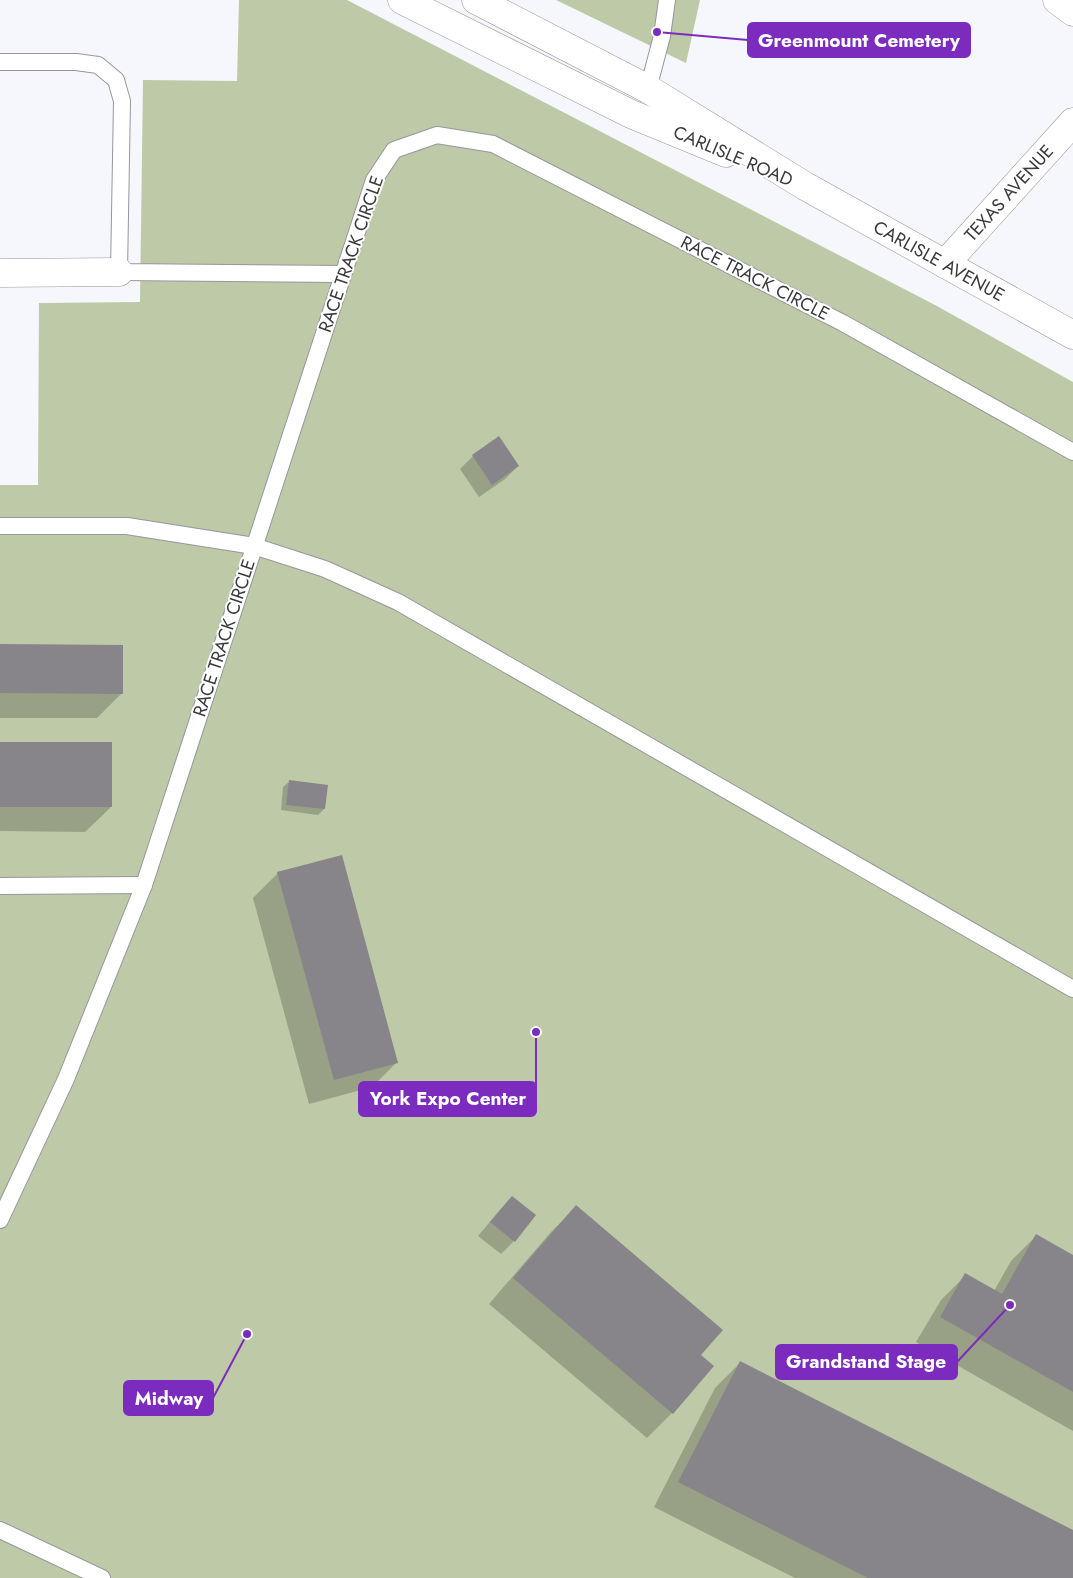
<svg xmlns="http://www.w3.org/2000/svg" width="1073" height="1578" font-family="Jost,sans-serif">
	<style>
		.green { fill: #bec9a7 }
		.shadow { fill: #0003 }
		.building { fill: #878589 }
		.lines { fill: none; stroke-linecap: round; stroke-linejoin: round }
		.service-casing { stroke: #96979c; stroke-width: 18 }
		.minor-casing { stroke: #96979c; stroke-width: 29 }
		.primary-casing { stroke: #96979c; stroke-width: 29 }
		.service { stroke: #fff; stroke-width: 16 }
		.minor { stroke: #fff; stroke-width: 28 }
		.primary { stroke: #fff; stroke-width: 28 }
		.labels { text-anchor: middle; stroke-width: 4; stroke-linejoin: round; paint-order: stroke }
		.street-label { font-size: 18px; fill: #393a3c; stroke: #fff }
		.leader { fill: none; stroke: #7b2cbf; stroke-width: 2 }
		.callout-dot { fill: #7b2cbf; stroke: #fff; stroke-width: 2 }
		.callout { fill: #7b2cbf; stroke: #7b2cbf; stroke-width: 2 }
		.callout-label { font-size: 19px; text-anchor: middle; font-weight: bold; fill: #fff }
	</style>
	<rect width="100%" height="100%" fill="#f6f7fc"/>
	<!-- green -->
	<g class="green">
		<polygon points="239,0 347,0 935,305 1073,382 1073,1578 0,1578 0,485 38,485 39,303 140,302 143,80 237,81"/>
		<polygon points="556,0 700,0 686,63"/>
	</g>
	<!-- shadow -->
	<g class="shadow">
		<polygon points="473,456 518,466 505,479 479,497 460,469"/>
		<polygon points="0,646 122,693 97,718 0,718"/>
		<polygon points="0,743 111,807 85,832 0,831"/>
		<polygon points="290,781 324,809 318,815 281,810 283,787"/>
		<polygon points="278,873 397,1062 372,1087 309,1104 253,898"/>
		<polygon points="512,1197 514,1241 501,1254 478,1236 500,1210"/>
		<polygon points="576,1207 699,1355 672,1413 647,1438 489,1304 551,1232"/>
		<polygon points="1036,1236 1073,1257 1073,1431 916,1342 941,1300 966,1275 994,1291 1011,1261"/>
		<polygon points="740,1363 1073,1532 1073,1578 795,1578 654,1507 715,1388"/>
	</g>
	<!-- building -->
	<g class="building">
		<polygon points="499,436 519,466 492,485 472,455"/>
		<polygon points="0,644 123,645 123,694 0,693"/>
		<rect x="0" y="742" width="112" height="65"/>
		<polygon points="289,780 328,785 325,809 286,805"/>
		<polygon points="342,855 398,1063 334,1080 277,872"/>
		<polygon points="512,1196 536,1215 515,1242 490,1222"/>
		<polygon points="576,1205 723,1330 701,1355 714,1366 673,1414 513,1278"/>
		<polygon points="1036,1234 1073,1255 1073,1392 940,1317 965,1273 1002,1294"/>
		<polygon points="740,1361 1073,1530 1073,1578 868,1578 678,1482"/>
	</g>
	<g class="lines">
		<defs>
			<g id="service">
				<polyline points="0,62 76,62 98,65 116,80 122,101 119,272 342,274"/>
				<polyline points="648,89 662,36 667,0"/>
				<polyline points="0,526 127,526 254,546 325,569 398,602 1073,989"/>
				<polyline points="0,886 144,885"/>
				<polyline points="0,1220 66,1079 144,885 374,180 394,150 437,135 493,144 843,323 1073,452"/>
				<polyline points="0,1530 102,1578"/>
			</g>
			<g id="minor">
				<polyline points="1057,0 1073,12"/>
				<polyline points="945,264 1073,122"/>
				<polyline points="0,273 119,272"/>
			</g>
			<g id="primary">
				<polyline points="402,0 631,114 726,153"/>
				<polyline points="476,0 648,89 805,186 1073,335"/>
			</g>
		</defs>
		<!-- service casing -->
		<use href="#service" class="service-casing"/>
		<!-- minor casing -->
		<use href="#minor" class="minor-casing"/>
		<!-- primary casing -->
		<use href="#primary" class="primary-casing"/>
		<!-- service -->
		<use href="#service" class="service"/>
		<!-- minor -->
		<use href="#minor" class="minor"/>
		<!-- primary -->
		<use href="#primary" class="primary"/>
	</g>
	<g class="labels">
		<!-- street labels -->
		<g class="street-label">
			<text transform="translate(733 156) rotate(23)" y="6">CARLISLE ROAD</text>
			<text transform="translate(1009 193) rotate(-48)" y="6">TEXAS AVENUE</text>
			<text transform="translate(351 254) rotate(-71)" y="6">RACE TRACK CIRCLE</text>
			<text transform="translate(939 261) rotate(29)" y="6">CARLISLE AVENUE</text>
			<text transform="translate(755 278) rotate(27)" y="6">RACE TRACK CIRCLE</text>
			<text transform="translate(224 638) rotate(-72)" y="6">RACE TRACK CIRCLE</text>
		</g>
	</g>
	<!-- callouts -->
	<path class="leader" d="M657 32L748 40M536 1032L536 1099M1010 1305L957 1362M247 1334L213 1398"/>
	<g class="callout-dot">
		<circle cx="657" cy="32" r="5"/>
		<circle cx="536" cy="1032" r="5"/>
		<circle cx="1010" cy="1305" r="5"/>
		<circle cx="247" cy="1334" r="5"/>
	</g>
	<g class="callout">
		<rect x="748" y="23" width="222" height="34" rx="5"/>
		<rect x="359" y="1082" width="177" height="34" rx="5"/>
		<rect x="776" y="1345" width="181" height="34" rx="5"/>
		<rect x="124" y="1381" width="89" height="34" rx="5"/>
	</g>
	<g class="callout-label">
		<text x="859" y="47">Greenmount Cemetery</text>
		<text x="448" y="1105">York Expo Center</text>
		<text x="866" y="1368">Grandstand Stage</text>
		<text x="169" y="1405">Midway</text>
	</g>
</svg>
